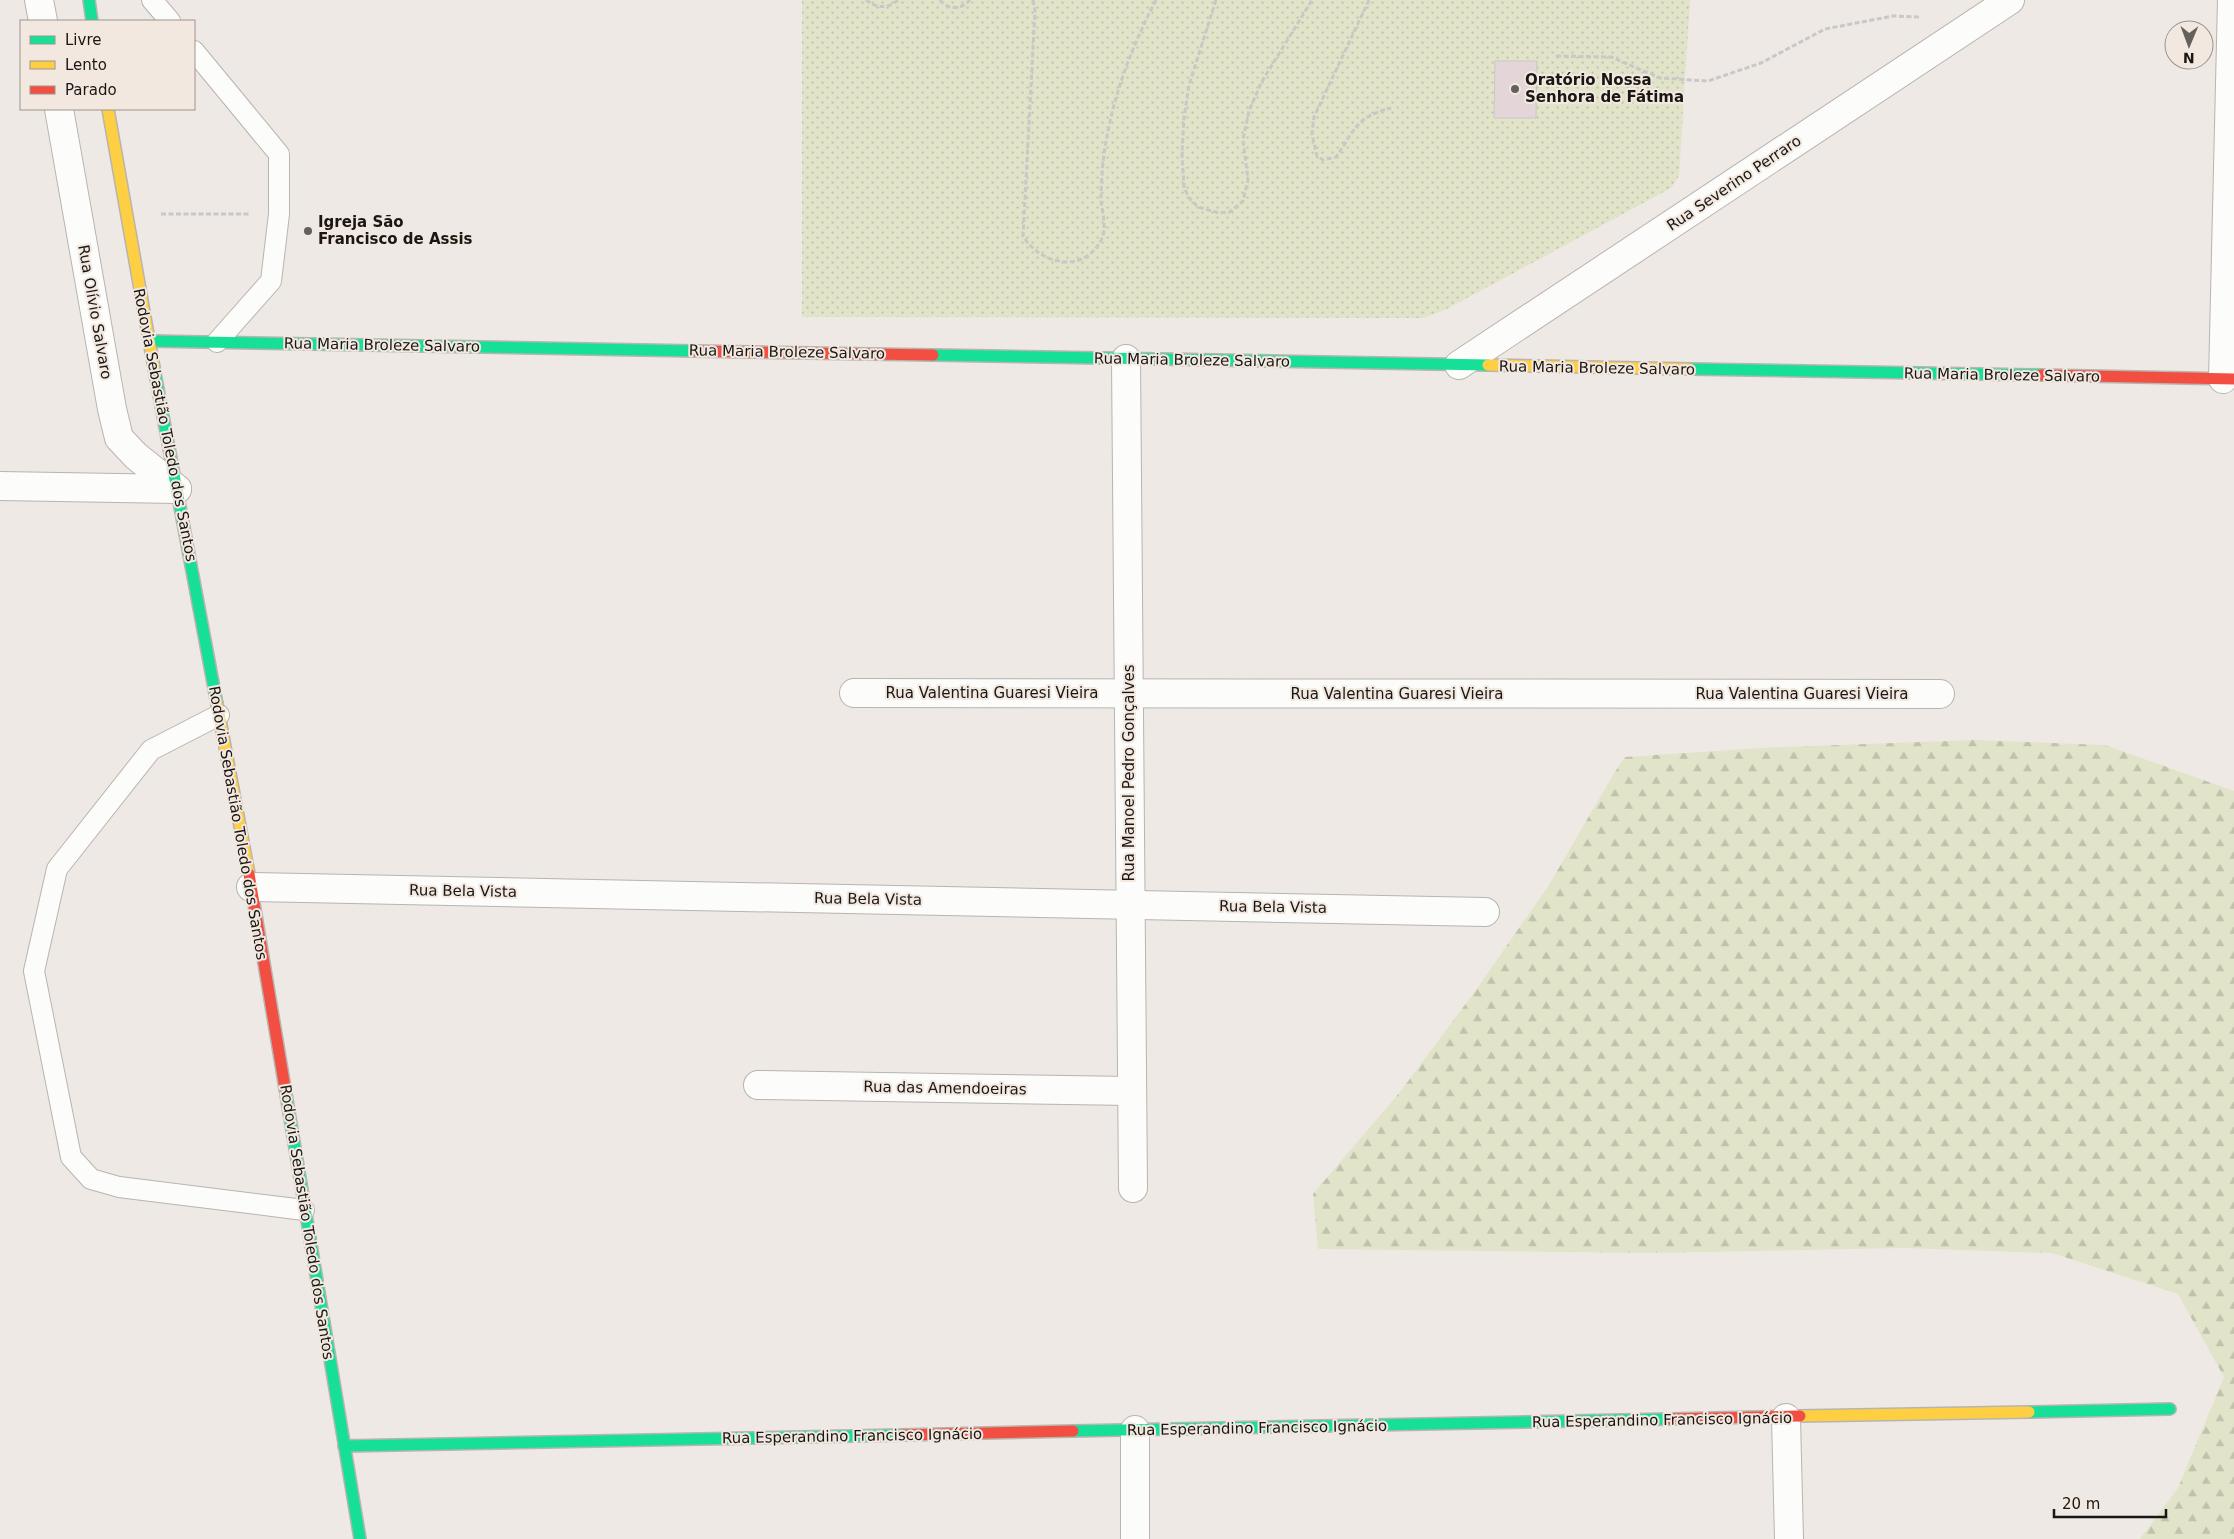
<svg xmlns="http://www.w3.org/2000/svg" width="2234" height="1539" font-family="'DejaVu Sans',sans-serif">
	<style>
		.grass { fill: url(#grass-dots) }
		.forest { fill: url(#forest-firs) }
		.building { fill: #e3d5d8; stroke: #ccc7c6 }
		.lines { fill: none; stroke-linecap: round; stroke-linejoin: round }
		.lane-casing { stroke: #b8b4b0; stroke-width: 22 }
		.street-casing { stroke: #b8b4b0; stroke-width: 30 }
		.fast-casing { stroke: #b8b4b0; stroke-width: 14 }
		.slow-casing { stroke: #b8b4b0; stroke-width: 14 }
		.jam-casing { stroke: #b8b4b0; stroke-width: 14 }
		.path { stroke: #c9c8c6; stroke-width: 3; stroke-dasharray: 5 2.5; stroke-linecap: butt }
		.lane { stroke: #fcfcfb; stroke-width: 20 }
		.street { stroke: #fcfcfb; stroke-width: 28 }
		.fast { stroke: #16e098; stroke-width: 11 }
		.slow { stroke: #ffcf43; stroke-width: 11 }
		.jam { stroke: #f24e42; stroke-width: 11 }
		.poi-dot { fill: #64605c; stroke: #f2e8e0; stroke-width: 2 }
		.labels { text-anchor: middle; stroke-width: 4; stroke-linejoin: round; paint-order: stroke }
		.poi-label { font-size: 15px; font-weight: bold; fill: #191613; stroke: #f2e8e0; text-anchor: start }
		.street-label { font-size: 15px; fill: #191613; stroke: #f2e8e0 }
	</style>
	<defs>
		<pattern id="grass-dots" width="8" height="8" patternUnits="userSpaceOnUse" patternTransform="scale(1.25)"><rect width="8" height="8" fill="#e1e4c8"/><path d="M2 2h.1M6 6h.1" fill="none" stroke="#c0c3ab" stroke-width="1.8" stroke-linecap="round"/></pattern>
		<pattern id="forest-firs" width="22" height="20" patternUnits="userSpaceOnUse" patternTransform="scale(1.25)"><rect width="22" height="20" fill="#e1e4c8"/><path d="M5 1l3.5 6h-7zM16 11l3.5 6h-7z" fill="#c0c3ab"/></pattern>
	</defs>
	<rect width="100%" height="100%" fill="#eee9e4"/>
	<!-- grass -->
	<polygon class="grass" points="802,0 1690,0 1679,176 1671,188 1447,309 1423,318 802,317"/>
	<!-- forest -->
	<polygon class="forest" points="1975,740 2105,745 2234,791 2234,1539 2140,1539 2178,1488 2224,1377 2178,1294 2052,1253 1904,1248 1649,1253 1318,1249 1313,1194 1400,1092 1476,990 1549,885 1613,775 1625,757 1761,748"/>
	<!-- building -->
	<polygon class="building" points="1495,61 1537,61 1536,118 1494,118"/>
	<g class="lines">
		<defs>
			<g id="lane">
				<polyline points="152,0 170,21"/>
				<polyline points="194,51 279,154 279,214 271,281 217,342"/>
				<polyline points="219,715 151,750 57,869 34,971 71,1157 91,1179 119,1187 304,1210"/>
			</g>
			<g id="street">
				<polyline points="39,0 43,21"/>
				<polyline points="59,109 112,409 119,438 136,456 177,489"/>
				<polyline points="1126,359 1133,1188"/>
				<polyline points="1459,365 2010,0"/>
				<polyline points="2223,379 2232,0"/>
				<polyline points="0,486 177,489"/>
				<polyline points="854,693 1940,694"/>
				<polyline points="251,887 1485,912"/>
				<polyline points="758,1085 1132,1091"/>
				<polyline points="1786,1418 1789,1539"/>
				<polyline points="1135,1430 1135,1539"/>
			</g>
			<g id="fast">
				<polyline points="89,0 92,21"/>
				<polyline points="150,341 695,351"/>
				<polyline points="933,355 1488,365"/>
				<polyline points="154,368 217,704"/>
				<polyline points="1690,369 2041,375"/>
				<polyline points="285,1088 360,1539"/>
				<polyline points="2029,1412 2170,1409"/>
				<polyline points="1073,1431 1671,1419"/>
				<polyline points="344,1446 902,1435"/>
			</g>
			<g id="slow">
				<polyline points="108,109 154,368"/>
				<polyline points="1488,365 1690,369"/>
				<polyline points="217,704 249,874"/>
				<polyline points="1800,1416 2029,1412"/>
			</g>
			<g id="jam">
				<polyline points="695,351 933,355"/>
				<polyline points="2041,375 2234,379"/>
				<polyline points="249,874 285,1088"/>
				<polyline points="1671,1419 1800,1416"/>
				<polyline points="902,1435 1073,1431"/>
			</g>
		</defs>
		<!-- lane casing -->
		<use href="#lane" class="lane-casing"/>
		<!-- street casing -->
		<use href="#street" class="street-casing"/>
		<!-- fast casing -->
		<use href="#fast" class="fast-casing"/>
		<!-- slow casing -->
		<use href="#slow" class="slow-casing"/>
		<!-- jam casing -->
		<use href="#jam" class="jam-casing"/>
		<!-- path -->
		<g class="path">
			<path d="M866,0C876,8 888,9 898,0"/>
			<path d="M940,0C948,10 962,10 970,0"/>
			<path d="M1033,0L1035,11L1023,236C1041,266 1086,274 1102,238C1107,228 1102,211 1101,200C1101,188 1102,174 1103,162C1110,104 1129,52 1156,0"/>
			<polyline points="1216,0 1189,85 1184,118 1182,153 1184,188 1190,199 1198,207 1219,213 1230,212 1243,201 1248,180 1243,139 1249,111 1261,83 1312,0"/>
			<path d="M1369,0L1314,117L1312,134L1317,156L1323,160L1336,157C1356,129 1354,118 1391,108"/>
			<polyline points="1556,56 1611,57 1660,78 1708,81 1761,63 1825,29 1893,16 1921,17"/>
			<polyline points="161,214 249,214"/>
		</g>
		<!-- lane -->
		<use href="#lane" class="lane"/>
		<!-- street -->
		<use href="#street" class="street"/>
		<!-- fast -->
		<use href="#fast" class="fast"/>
		<!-- slow -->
		<use href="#slow" class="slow"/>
		<!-- jam -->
		<use href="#jam" class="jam"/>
	</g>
	<!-- markers -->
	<g class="poi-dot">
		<circle cx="1515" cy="89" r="5"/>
		<circle cx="308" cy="231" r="5"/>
	</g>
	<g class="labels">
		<!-- poi labels -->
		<g class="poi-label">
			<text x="1525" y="85">Oratório Nossa<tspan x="1525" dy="17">Senhora de Fátima</tspan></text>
			<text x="318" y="227">Igreja São<tspan x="318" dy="17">Francisco de Assis</tspan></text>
		</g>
		<!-- street labels -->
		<g class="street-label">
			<text transform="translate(1734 183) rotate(-34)" y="5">Rua Severino Perraro</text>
			<text transform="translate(95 312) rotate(80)" y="5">Rua Olívio Salvaro</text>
			<text transform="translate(382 345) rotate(1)" y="5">Rua Maria Broleze Salvaro</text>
			<text transform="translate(787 352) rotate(1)" y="5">Rua Maria Broleze Salvaro</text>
			<text transform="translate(1192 360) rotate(1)" y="5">Rua Maria Broleze Salvaro</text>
			<text transform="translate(1597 368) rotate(1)" y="5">Rua Maria Broleze Salvaro</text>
			<text transform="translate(2002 375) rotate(1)" y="5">Rua Maria Broleze Salvaro</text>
			<text transform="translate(165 425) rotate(79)" y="5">Rodovia Sebastião Toledo dos Santos</text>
			<text x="992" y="698">Rua Valentina Guaresi Vieira</text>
			<text x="1397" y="699">Rua Valentina Guaresi Vieira</text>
			<text x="1802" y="699">Rua Valentina Guaresi Vieira</text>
			<text transform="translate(1129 773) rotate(-90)" y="5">Rua Manoel Pedro Gonçalves</text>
			<text transform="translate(238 823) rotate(80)" y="5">Rodovia Sebastião Toledo dos Santos</text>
			<text transform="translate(463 891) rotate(1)" y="5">Rua Bela Vista</text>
			<text transform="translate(868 899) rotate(1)" y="5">Rua Bela Vista</text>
			<text transform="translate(1273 907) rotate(1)" y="5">Rua Bela Vista</text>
			<text transform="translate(945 1088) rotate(1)" y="5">Rua das Amendoeiras</text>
			<text transform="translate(307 1222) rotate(81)" y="5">Rodovia Sebastião Toledo dos Santos</text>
			<text transform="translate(1662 1420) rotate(-1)" y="5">Rua Esperandino Francisco Ignácio</text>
			<text transform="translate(1257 1428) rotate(-1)" y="5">Rua Esperandino Francisco Ignácio</text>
			<text transform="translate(852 1436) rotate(-1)" y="5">Rua Esperandino Francisco Ignácio</text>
		</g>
	</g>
	<!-- legend -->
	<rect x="20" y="20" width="175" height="90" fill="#f2e8e0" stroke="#9b948e"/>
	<rect x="30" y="36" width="25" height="8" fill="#16e098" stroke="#9b948e"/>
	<text x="65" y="45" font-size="15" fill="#191613">Livre</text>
	<rect x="30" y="61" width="25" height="8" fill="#ffcf43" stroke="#9b948e"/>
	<text x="65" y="70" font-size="15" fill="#191613">Lento</text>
	<rect x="30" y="86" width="25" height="8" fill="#f24e42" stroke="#9b948e"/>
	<text x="65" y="95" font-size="15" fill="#191613">Parado</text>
	<!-- north arrow -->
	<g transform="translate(2189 45) rotate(181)"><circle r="24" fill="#f2e8e0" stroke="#9b948e"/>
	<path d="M0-4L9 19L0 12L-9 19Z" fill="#64605c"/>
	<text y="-8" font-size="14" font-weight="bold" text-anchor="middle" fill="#191613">N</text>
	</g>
	<!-- scale -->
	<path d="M2054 1509v8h112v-8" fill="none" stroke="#191613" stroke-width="2.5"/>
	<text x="2062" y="1509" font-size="15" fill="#191613" stroke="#f2e8e0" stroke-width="4" paint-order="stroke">20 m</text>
</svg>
